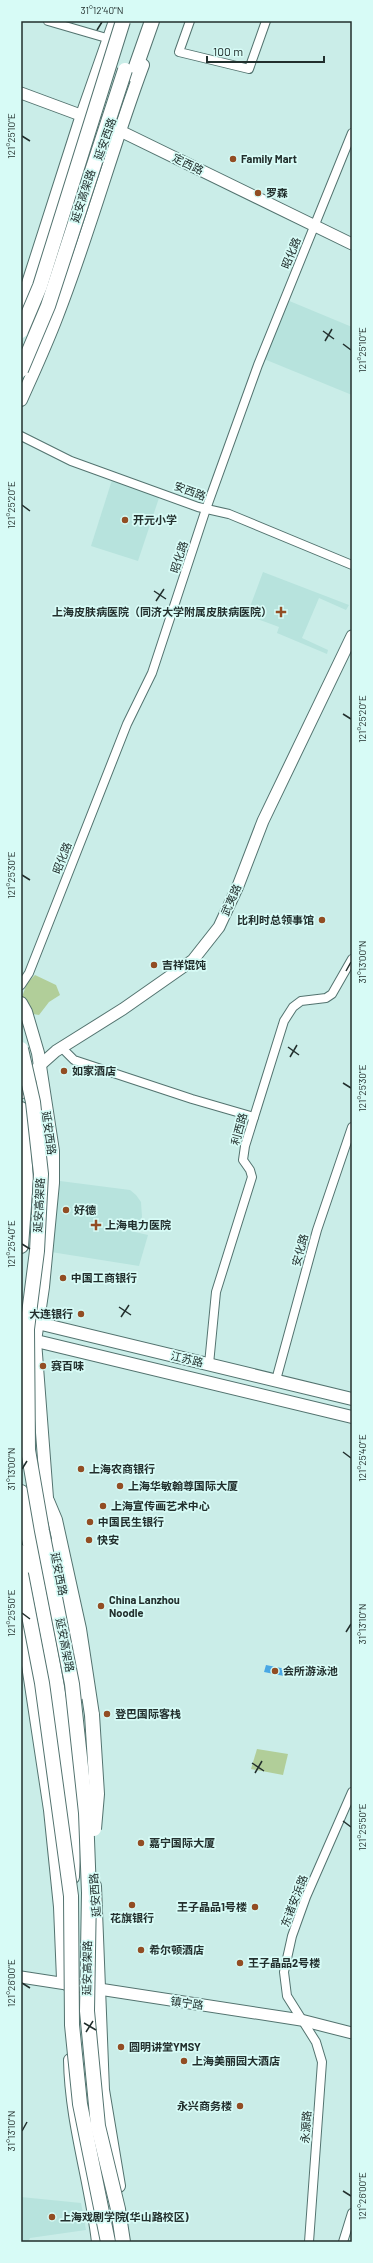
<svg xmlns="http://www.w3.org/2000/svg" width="373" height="2263" font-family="Barlow,'Noto Sans SC',sans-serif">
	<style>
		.built { fill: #b7e3dd }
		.green { fill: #b1ce99 }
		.water { fill: #49a7e4 }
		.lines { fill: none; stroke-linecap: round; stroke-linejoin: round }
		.street-casing { stroke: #53736f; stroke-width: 10 }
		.secondary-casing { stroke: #53736f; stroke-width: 13 }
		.primary-casing { stroke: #53736f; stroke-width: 14 }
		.highway-casing { stroke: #53736f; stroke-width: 16 }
		.street { stroke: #fff; stroke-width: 8 }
		.secondary { stroke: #fff; stroke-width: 11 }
		.primary { stroke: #fff; stroke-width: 12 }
		.highway { stroke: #fff; stroke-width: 14 }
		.highway-bridge-casing { stroke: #53736f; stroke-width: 16; stroke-linecap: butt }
		.highway-bridge { stroke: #fff; stroke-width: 14 }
		.ticks { fill: none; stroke: #222f2d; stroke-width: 1.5 }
		.poi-dot { fill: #924d23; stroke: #d7fbf6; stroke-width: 1.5 }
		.labels { text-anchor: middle; stroke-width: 3.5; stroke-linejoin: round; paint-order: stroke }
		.street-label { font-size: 11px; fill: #222f2d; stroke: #d7fbf6 }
		.poi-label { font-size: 11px; font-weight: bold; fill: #222f2d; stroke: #d7fbf6; text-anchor: start }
		.neatline { fill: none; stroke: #222f2d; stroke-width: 1.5 }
		.ticks-label { font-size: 10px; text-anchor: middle; fill: #222f2d }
	</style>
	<rect width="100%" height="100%" fill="#caede8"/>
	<!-- built -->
	<g class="built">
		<polygon points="287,300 352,327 352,395 264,359"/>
		<polygon points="112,480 160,495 138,561 91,546"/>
		<polygon points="263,572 349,605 346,610 319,598 302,638 328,650 327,654 277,633 279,627 247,615"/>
		<polygon points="60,1181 130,1190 136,1195 141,1202 142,1217 135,1232 148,1235 139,1266 51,1252"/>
		<polygon points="21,2197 81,2203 86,2230 30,2238 28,2242 21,2242"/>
	</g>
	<!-- green -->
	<g class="green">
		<polygon points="35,975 56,985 60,995 49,1002 39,1015 33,1014 22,997 27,983"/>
		<polygon points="257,1749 288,1754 283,1775 251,1769"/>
	</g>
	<!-- water -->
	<polygon class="water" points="266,1665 286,1669 284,1676 264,1672"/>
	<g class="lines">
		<defs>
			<g id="street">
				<polyline points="48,21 103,37"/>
				<polyline points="190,21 179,52 249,69 266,21"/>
				<polyline points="21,436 71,461 198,507 229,514 352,565"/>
				<polyline points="21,985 29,973 127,724 152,673 206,509 258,365 352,133"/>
				<polyline points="61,1047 74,1060 192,1099 254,1117"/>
				<polyline points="209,1364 216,1292 252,1177 250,1170 243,1160 245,1146 284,1021 293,1007 301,1001 326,998 332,994 352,959"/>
				<polyline points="276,1380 317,1230 352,1127"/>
				<polyline points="309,2242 322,2062 316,2042 287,1996 284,1972 292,1936 306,1897 352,1792"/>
				<polyline points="343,2242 352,2213"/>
			</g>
			<g id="secondary">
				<polyline points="21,93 110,126 352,244"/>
				<polyline points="21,1093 38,1067 56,1051 123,1009 193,960 219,927 238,886 263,821 352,636"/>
				<polyline points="21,1977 301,2020 352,2033"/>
			</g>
			<g id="primary">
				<polyline points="21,305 82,115 115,21"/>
				<path d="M21,400C33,373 46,345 57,316C89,234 112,148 143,65"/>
				<polyline points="21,1003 26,1012 38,1053 53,1151 53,1183 43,1287 35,1341 48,1511"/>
				<polyline points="21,1319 352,1399"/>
				<polyline points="28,1339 352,1417"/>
				<polyline points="54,1545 77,1663 79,1694"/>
				<polyline points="21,1551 27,1583"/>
				<polyline points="21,1619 50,1810 60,1907 63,1979 69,1986"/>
				<polyline points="50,1695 59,1742 64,1798"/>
				<polyline points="95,1886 103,2090 119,2186"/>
				<path d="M70,2060C71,2122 91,2181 98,2242"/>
			</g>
			<g id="highway">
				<polyline points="133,75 152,21"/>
				<polyline points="21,1109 26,1179 21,1246"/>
				<path d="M21,1492C41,1620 79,1747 72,1877"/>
				<polyline points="47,1501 55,1520 79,1629 92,1715"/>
			</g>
		</defs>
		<!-- street casing -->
		<use href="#street" class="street-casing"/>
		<!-- secondary casing -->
		<use href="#secondary" class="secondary-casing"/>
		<!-- primary casing -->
		<use href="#primary" class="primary-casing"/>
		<!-- highway casing -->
		<use href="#highway" class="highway-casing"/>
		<!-- street -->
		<use href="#street" class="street"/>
		<!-- secondary -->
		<use href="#secondary" class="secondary"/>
		<!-- primary -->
		<use href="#primary" class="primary"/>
		<!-- highway -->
		<use href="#highway" class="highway"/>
		<defs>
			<g id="highway-bridge">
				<polyline points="21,331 40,286 123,21"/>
				<polyline points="21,370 48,306 125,70"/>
				<polyline points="21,1049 33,1102 41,1174 37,1251 27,1329 28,1450 42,1531 72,1684 86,1813 89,1893 87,2011 98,2126 118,2209 123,2242"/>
				<polyline points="21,1574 42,1683 71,1896 72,2025 80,2104 108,2242"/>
				<polyline points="92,1715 97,1794 94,1829"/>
			</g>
		</defs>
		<!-- highway-bridge casing -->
		<use href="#highway-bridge" class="highway-bridge-casing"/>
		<!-- highway-bridge -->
		<use href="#highway-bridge" class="highway-bridge"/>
	</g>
	<!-- ticks -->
	<path class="ticks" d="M97,30L102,22M22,136L30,141M323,331L334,339M325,341L332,329M343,344L351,350M22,505L30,511M154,591L166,599M156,601L164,589M343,714L351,719M22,875L30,880M346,971L351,962M288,1047L299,1055M290,1057L297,1045M343,1083L351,1088M22,1244L30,1249M119,1307L131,1315M121,1317L129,1305M343,1452L351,1458M22,1469L27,1461M22,1613L30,1619M346,1632L351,1624M252,1763L264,1771M255,1773L262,1761M343,1821L351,1827M22,1983L30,1988M84,2023L96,2030M86,2032L93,2021M22,2131L27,2122M343,2191L351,2196"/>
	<!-- markers -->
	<g class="poi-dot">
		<circle cx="233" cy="159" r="4"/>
		<circle cx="258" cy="193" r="4"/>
		<circle cx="125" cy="520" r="4"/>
		<path d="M279 606h4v4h4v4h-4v4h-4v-4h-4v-4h4z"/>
		<circle cx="322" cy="920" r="4"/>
		<circle cx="154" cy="965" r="4"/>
		<circle cx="64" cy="1071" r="4"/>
		<circle cx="66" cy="1210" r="4"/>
		<path d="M94 1219h4v4h4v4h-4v4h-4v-4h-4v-4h4z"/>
		<circle cx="63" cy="1278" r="4"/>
		<circle cx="81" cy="1314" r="4"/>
		<circle cx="43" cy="1366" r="4"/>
		<circle cx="81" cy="1469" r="4"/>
		<circle cx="120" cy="1486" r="4"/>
		<circle cx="103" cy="1506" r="4"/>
		<circle cx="90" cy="1522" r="4"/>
		<circle cx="89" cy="1540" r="4"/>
		<circle cx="101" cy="1606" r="4"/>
		<circle cx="275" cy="1671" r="4"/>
		<circle cx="107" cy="1714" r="4"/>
		<circle cx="141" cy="1843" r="4"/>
		<circle cx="132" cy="1905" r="4"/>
		<circle cx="255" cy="1907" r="4"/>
		<circle cx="141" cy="1950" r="4"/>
		<circle cx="240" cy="1963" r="4"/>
		<circle cx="121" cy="2047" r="4"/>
		<circle cx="184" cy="2061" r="4"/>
		<circle cx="240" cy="2106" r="4"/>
		<circle cx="52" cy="2217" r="4"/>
	</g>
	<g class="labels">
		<!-- street labels -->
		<g class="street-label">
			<text transform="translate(105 139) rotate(-70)" y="4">延安西路</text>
			<text transform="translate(188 164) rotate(26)" y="4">定西路</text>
			<text transform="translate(83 196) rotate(-72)" y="4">延安高架路</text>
			<text transform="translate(291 253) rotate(-68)" y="4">昭化路</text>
			<text transform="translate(190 491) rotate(20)" y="4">安西路</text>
			<text transform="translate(179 557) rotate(-72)" y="4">昭化路</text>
			<text transform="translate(62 858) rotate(-69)" y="4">昭化路</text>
			<text transform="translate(231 900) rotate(-66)" y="4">武夷路</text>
			<text transform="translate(239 1129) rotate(-75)" y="4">利西路</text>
			<text transform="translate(49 1133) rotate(82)" y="4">延安西路</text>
			<text transform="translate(39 1205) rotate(-87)" y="4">延安高架路</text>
			<text transform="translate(300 1250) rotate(-75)" y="4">安化路</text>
			<text transform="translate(187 1359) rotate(13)" y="4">江苏路</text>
			<text transform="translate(59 1574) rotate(79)" y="4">延安西路</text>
			<text transform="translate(65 1645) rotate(79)" y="4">延安高架路</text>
			<text transform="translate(95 1895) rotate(-94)" y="4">延安西路</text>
			<text transform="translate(294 1901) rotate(-69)" y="4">东诸安浜路</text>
			<text transform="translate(87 1968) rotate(-89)" y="4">延安高架路</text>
			<text transform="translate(187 2003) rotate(8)" y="4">镇宁路</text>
			<text transform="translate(306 2127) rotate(-86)" y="4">永源路</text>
		</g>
		<!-- poi labels -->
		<g class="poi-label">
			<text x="241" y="163">Family Mart</text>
			<text x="266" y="197">罗森</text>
			<text x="133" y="524">开元小学</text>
			<text x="272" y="616" text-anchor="end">上海皮肤病医院（同济大学附属皮肤病医院）</text>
			<text x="314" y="924" text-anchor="end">比利时总领事馆</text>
			<text x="162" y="969">吉祥馄饨</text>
			<text x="72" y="1075">如家酒店</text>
			<text x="74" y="1214">好德</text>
			<text x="105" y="1229">上海电力医院</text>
			<text x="71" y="1282">中国工商银行</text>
			<text x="73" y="1318" text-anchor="end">大连银行</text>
			<text x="51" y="1370">赛百味</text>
			<text x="89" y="1473">上海农商银行</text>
			<text x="128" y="1490">上海华敏翰尊国际大厦</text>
			<text x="111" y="1510">上海宣传画艺术中心</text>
			<text x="98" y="1526">中国民生银行</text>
			<text x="97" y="1544">快安</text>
			<text x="109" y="1604">China Lanzhou<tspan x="109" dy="13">Noodle</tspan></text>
			<text x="283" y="1675">会所游泳池</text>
			<text x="115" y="1718">登巴国际客栈</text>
			<text x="149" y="1847">嘉宁国际大厦</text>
			<text x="247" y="1911" text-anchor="end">王子晶品1号楼</text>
			<text x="132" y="1922" text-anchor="middle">花旗银行</text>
			<text x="149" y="1954">希尔顿酒店</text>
			<text x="248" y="1967">王子晶品2号楼</text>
			<text x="129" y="2051">圆明讲堂YMSY</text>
			<text x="192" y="2065">上海美丽园大酒店</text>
			<text x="232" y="2110" text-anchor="end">永兴商务楼</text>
			<text x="60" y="2221">上海戏剧学院(华山路校区)</text>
		</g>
	</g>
	<!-- border -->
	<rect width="373" height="2263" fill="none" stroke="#d7fbf6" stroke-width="44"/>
	<!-- scale -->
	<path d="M207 56v6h117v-6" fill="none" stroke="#222f2d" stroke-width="2"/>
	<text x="213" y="56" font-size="12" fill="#222f2d" stroke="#d7fbf6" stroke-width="3" paint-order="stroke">100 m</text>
	<rect x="22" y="22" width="329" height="2219" class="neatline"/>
	<g class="ticks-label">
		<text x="102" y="14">31°12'40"N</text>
		<text transform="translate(11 136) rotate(-90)" y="4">121°25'10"E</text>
		<text transform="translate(362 350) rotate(-90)" y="4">121°25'10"E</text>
		<text transform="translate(11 505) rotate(-90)" y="4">121°25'20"E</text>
		<text transform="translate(362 719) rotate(-90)" y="4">121°25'20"E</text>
		<text transform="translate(11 875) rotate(-90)" y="4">121°25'30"E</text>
		<text transform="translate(362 962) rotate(-90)" y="4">31°13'00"N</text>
		<text transform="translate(362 1088) rotate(-90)" y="4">121°25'30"E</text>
		<text transform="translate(11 1244) rotate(-90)" y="4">121°25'40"E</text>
		<text transform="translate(362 1458) rotate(-90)" y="4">121°25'40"E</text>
		<text transform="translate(11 1469) rotate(-90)" y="4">31°13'00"N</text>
		<text transform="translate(11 1613) rotate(-90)" y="4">121°25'50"E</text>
		<text transform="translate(362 1624) rotate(-90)" y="4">31°13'10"N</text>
		<text transform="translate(362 1827) rotate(-90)" y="4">121°25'50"E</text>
		<text transform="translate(11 1983) rotate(-90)" y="4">121°26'00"E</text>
		<text transform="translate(11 2131) rotate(-90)" y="4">31°13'10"N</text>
		<text transform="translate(362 2196) rotate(-90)" y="4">121°26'00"E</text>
	</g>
</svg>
